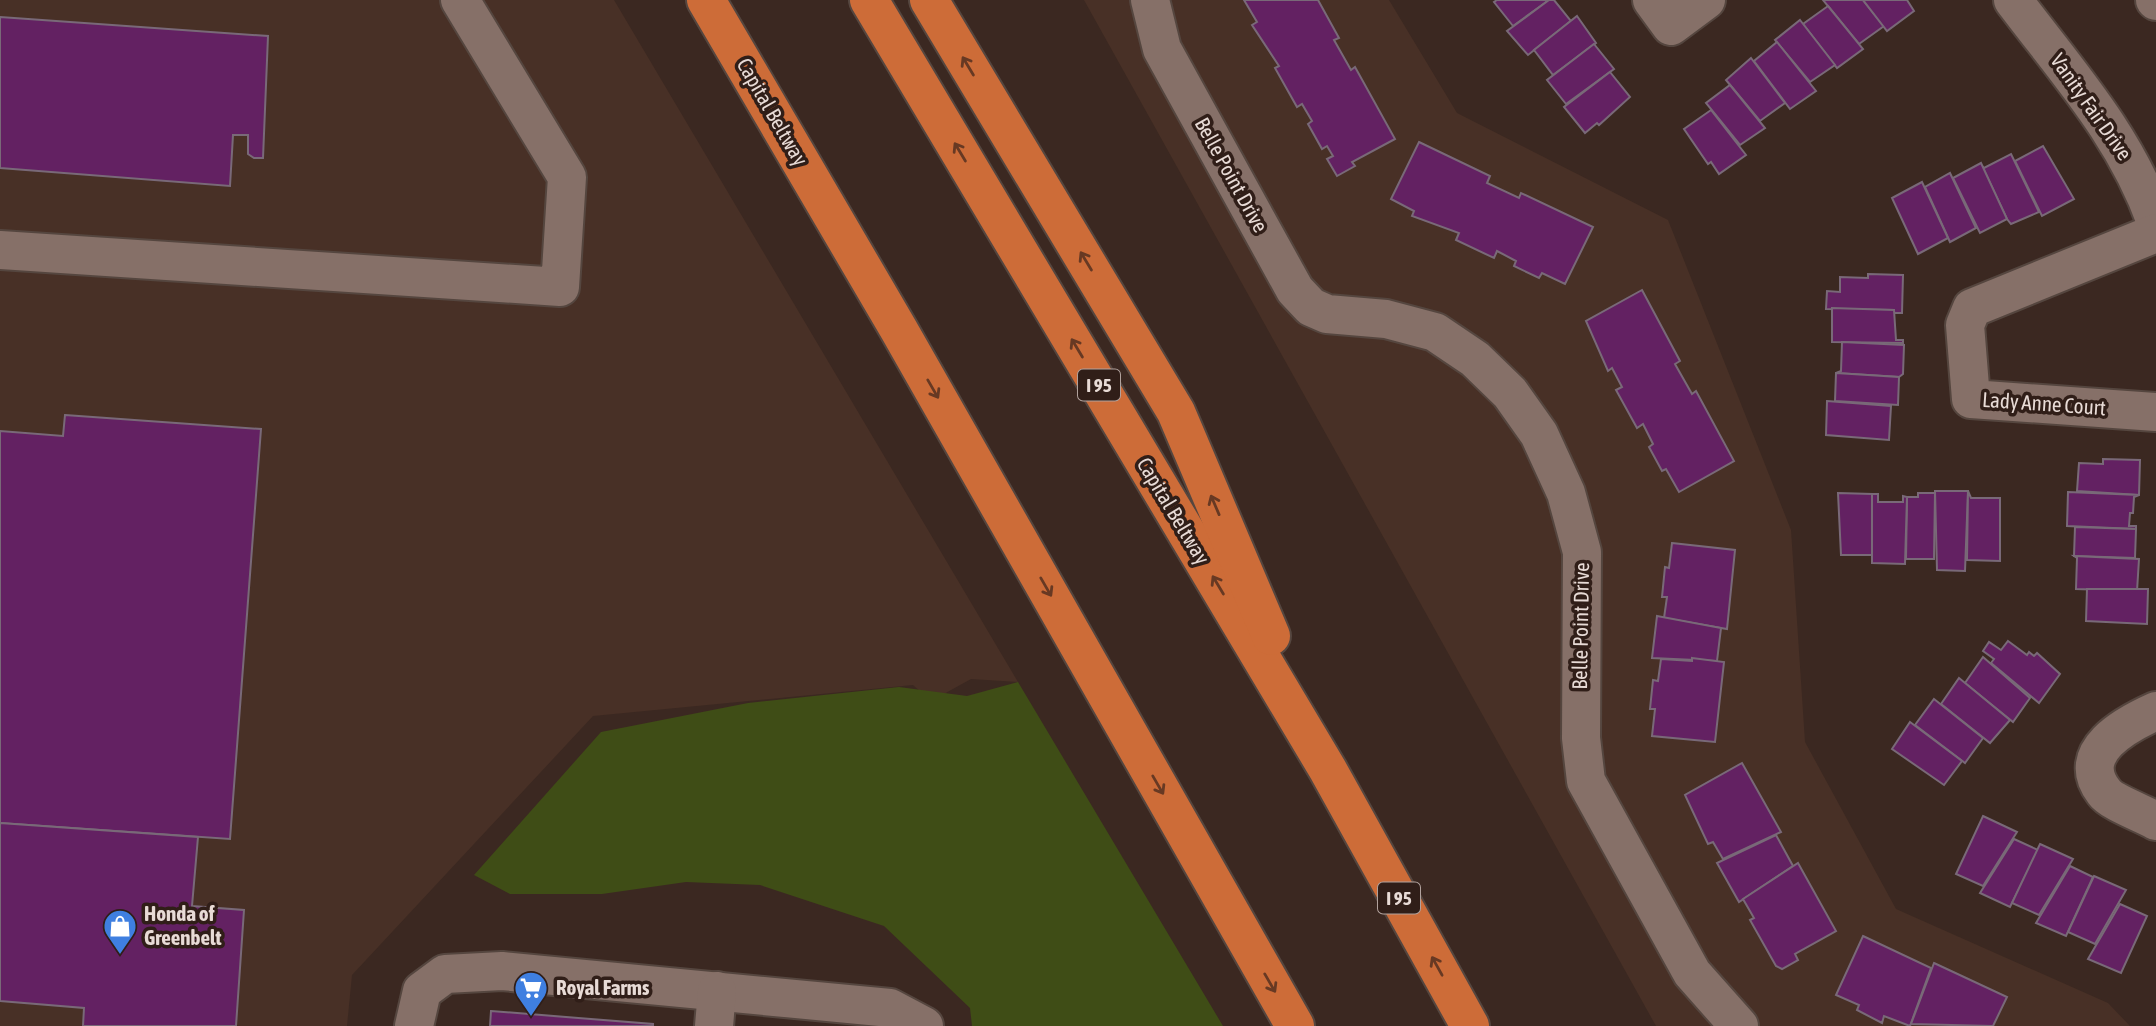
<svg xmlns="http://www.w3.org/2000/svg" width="2156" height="1026" font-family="'Asap Condensed',sans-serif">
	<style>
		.built { fill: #483026 }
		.green { fill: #3f4d16 }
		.building { fill: #632162; stroke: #796978; stroke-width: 2 }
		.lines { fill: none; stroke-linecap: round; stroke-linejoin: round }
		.minor-casing { stroke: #55463f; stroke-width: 42 }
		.highway-casing { stroke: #55463f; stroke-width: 42 }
		.minor { stroke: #867068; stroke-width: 38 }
		.highway { stroke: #cd6c38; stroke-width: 38 }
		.oneway { stroke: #673923 }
		.labels { text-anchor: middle; stroke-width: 7; stroke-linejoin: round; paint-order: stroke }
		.shield { fill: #301e18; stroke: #b1a29d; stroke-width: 2 }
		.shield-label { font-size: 19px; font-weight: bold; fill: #e8dbd6 }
		.street-label { font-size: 21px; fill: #e8dbd6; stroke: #301e18 }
		.poi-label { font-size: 21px; font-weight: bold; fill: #e8dbd6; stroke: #301e18; text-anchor: start }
	</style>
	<rect width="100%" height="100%" fill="#3b2821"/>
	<!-- built -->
	<g class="built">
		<polygon points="0,0 614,0 1018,682 971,679 931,701 913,685 593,716 352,975 347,1026 0,1026"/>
		<polygon points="1084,0 1389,0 1457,113 1668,220 1791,530 1805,742 1896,909 2108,1003 2130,1026 1656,1026"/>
	</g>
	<!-- green -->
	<polygon class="green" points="1018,682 1223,1026 972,1026 970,1008 884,926 760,885 686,882 602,894 510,894 474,875 601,732 748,703 899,687 967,696"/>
	<!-- building -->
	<g class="building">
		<polygon points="1244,0 1318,0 1339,38 1334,40 1351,70 1355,67 1395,139 1352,162 1355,166 1337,176 1327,159 1333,156 1327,146 1322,149 1308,124 1312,121 1302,104 1297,107 1275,68 1279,66 1252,25 1257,22"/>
		<polygon points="1497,0 1549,0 1513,26 1494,2"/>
		<polygon points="1549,0 1554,0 1571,21 1528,55 1507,31"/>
		<polygon points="1823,0 1863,0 1884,26 1859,44"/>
		<polygon points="1863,0 1907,0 1914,11 1887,31"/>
		<polygon points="1828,6 1863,49 1837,68 1803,24"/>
		<polygon points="1577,16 1596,43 1553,75 1534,50"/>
		<polygon points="0,17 268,36 263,158 254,158 248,154 248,135 233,135 230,186 0,168"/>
		<polygon points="1800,20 1835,65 1810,82 1775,40"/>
		<polygon points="1777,42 1816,91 1790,109 1754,61"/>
		<polygon points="1594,44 1614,69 1566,104 1547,80"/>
		<polygon points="1751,58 1785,103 1760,121 1726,80"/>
		<polygon points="1610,72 1630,97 1599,125 1597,123 1585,133 1564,107"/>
		<polygon points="1730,85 1765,128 1740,145 1706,103"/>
		<polygon points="1711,110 1746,155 1719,174 1711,162 1708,164 1684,129"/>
		<polygon points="1419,142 1490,176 1487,183 1519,198 1521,193 1593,227 1565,284 1542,273 1539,278 1514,266 1516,261 1497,251 1494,258 1456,240 1459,233 1412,216 1414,211 1391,199"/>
		<polygon points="2043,146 2074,199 2042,216 2015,161"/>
		<polygon points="2011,154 2039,212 2011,224 2007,219 1982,166 1984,168"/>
		<polygon points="1981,163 2007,219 1980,233 1953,178"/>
		<polygon points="1950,173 1976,228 1950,242 1925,187"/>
		<polygon points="1922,182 1948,238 1918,254 1892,198"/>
		<polygon points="1868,274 1903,275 1902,313 1894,313 1894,310 1826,309 1827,291 1840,292 1840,277 1868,278"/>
		<polygon points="1642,290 1680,361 1675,364 1692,394 1696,391 1734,461 1679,492 1666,469 1662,471 1649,447 1653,444 1643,424 1637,428 1616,390 1622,387 1612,368 1608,371 1586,321"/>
		<polygon points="1832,308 1894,310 1896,340 1903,340 1903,343 1832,342"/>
		<polygon points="1842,342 1904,345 1903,374 1899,377 1836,373 1841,371"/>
		<polygon points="1836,373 1899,377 1898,405 1835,401"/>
		<polygon points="1827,401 1891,406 1889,440 1826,435"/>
		<polygon points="65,415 261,429 230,839 0,823 0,431 63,436"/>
		<polygon points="2103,459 2140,460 2139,495 2077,491 2079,463 2103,464"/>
		<polygon points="1935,491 1968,491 1965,571 1937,570"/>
		<polygon points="1968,491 1971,498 2000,498 2000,561 1967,560"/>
		<polygon points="2068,492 2139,495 2134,497 2133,513 2130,513 2129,526 2136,526 2136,529 2067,526"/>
		<polygon points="1838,493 1872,494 1872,555 1841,555"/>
		<polygon points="1918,493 1935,493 1934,559 1906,559 1907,497 1918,497"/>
		<polygon points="1872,494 1878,494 1878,502 1903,502 1903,496 1907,497 1905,564 1872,563"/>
		<polygon points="2075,527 2136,529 2135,558 2074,556"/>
		<polygon points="1672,543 1735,550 1727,629 1664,618 1667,597 1662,597 1665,567 1669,568"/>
		<polygon points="2074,556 2139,559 2137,591 2076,589 2077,558"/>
		<polygon points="2087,589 2148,589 2147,624 2086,621"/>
		<polygon points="1657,616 1721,628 1717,661 1652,658"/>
		<polygon points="2008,641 2027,655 2029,652 2034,656 2037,653 2060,674 2039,703 1991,663 1994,659 1983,651 1989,642 2001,650"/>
		<polygon points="1983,657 2030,698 2013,722 1965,683"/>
		<polygon points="1692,658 1724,662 1715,742 1652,736 1655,709 1650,709 1653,680 1658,681 1661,659 1692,661"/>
		<polygon points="1959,678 2010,720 1990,743 1941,704"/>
		<polygon points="1934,699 1983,738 1965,763 1915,725"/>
		<polygon points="1910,722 1962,761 1944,785 1892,749"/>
		<polygon points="1742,763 1781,832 1723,859 1713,842 1708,844 1685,795"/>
		<polygon points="1983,816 2017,832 1983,886 1956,874"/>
		<polygon points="0,823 198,837 192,906 244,910 236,1026 83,1026 84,1008 0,1001"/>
		<polygon points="1776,835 1793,866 1739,902 1717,863"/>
		<polygon points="2014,839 2038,850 2010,907 1980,893"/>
		<polygon points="2040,844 2073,859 2039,915 2012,903"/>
		<polygon points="1798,863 1836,931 1795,954 1798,960 1782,969 1776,966 1750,920 1754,918 1743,899"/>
		<polygon points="2070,866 2093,877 2066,936 2036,923"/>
		<polygon points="2094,876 2126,890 2095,944 2068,932"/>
		<polygon points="2120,904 2147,916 2121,973 2088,959"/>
		<polygon points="1863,936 1931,968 1910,1026 1884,1016 1882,1023 1857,1010 1859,1005 1836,995"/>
		<polygon points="1934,963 2007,997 1993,1026 1911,1024"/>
		<polygon points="491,1011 653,1024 653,1026 490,1026"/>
	</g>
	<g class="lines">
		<defs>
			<g id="minor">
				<polyline points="1150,0 1162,49 1295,290 1311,307 1327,314 1386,319 1435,332 1475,359 1510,393 1539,434 1566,493 1582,552 1581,738 1586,781 1692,973 1739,1026"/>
				<polyline points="1652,0 1671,26 1706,0"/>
				<path d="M2013,0C2068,73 2125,135 2156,222"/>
				<polyline points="2155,0 2156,1"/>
				<polyline points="2156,233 1972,308 1965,325 1971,399 2156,412"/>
				<polyline points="0,250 560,287 567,177 460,0"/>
				<path d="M2156,711C2127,724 2073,752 2104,792C2111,802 2144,814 2156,821"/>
				<polyline points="414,1026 422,991 445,974 502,971 890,1008 924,1026"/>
				<polyline points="714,1026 717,991"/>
			</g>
			<g id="highway">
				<polyline points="706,0 899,330 1295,1026"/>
				<polyline points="869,0 1328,770 1470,1026"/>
				<polyline points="929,0 1176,412 1271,636"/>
			</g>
		</defs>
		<!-- minor casing -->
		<use href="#minor" class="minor-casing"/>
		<!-- highway casing -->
		<use href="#highway" class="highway-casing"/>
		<!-- minor -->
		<use href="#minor" class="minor"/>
		<!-- highway -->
		<use href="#highway" class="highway"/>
	</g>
	<!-- one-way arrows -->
	<defs><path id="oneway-shaft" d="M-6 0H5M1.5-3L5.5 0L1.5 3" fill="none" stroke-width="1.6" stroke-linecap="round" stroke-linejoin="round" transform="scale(1.75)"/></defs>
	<g class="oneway">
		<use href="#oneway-shaft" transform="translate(968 66) rotate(-121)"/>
		<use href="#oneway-shaft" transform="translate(960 152) rotate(-121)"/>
		<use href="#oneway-shaft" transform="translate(1086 261) rotate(-121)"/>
		<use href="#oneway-shaft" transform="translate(1077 348) rotate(-121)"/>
		<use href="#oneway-shaft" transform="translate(933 389) rotate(60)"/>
		<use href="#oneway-shaft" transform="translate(1215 505) rotate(-113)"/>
		<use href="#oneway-shaft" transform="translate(1218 585) rotate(-121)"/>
		<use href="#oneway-shaft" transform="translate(1046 587) rotate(60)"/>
		<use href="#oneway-shaft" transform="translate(1158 785) rotate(60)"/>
		<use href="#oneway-shaft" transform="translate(1437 966) rotate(-119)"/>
		<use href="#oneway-shaft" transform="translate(1270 983) rotate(60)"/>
	</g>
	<!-- icons -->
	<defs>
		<symbol id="shop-pin" viewBox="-11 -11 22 30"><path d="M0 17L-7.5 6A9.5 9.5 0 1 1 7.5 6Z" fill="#3f7fe0" stroke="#301e18"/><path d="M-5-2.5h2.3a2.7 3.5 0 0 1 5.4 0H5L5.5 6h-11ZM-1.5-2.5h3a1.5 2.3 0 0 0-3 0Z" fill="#fff"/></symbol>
		<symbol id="supermarket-pin" viewBox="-11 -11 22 30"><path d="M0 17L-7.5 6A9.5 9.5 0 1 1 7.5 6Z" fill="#3f7fe0" stroke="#301e18"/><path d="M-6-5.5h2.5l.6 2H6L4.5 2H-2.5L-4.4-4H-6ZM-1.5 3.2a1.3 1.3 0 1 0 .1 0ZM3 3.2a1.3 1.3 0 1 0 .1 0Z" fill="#fff"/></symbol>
	</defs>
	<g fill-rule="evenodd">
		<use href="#shop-pin" x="101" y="907" width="38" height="52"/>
		<use href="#supermarket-pin" x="512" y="969" width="38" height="52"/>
	</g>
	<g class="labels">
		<!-- shield labels -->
		<g class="shield">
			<rect x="1078" y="369.5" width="42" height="31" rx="5"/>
			<rect x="1378" y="882.5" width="42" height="31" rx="5"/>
		</g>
		<g class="shield-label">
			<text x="1099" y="392">I 95</text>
			<text x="1399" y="905">I 95</text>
		</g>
		<!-- street labels -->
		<g class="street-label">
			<text transform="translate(2091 107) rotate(55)" y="7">Vanity Fair Drive</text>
			<text transform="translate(772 112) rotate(60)" y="7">Capital Beltway</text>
			<text transform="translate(1231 175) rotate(61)" y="7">Belle Point Drive</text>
			<text transform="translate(2044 404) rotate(4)" y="7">Lady Anne Court</text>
			<text transform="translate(1173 511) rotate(59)" y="7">Capital Beltway</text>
			<text transform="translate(1581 626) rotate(-89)" y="7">Belle Point Drive</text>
		</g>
		<!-- poi labels -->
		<g class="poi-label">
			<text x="144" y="921">Honda of<tspan x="144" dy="24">Greenbelt</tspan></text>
			<text x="556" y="995">Royal Farms</text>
		</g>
	</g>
</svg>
